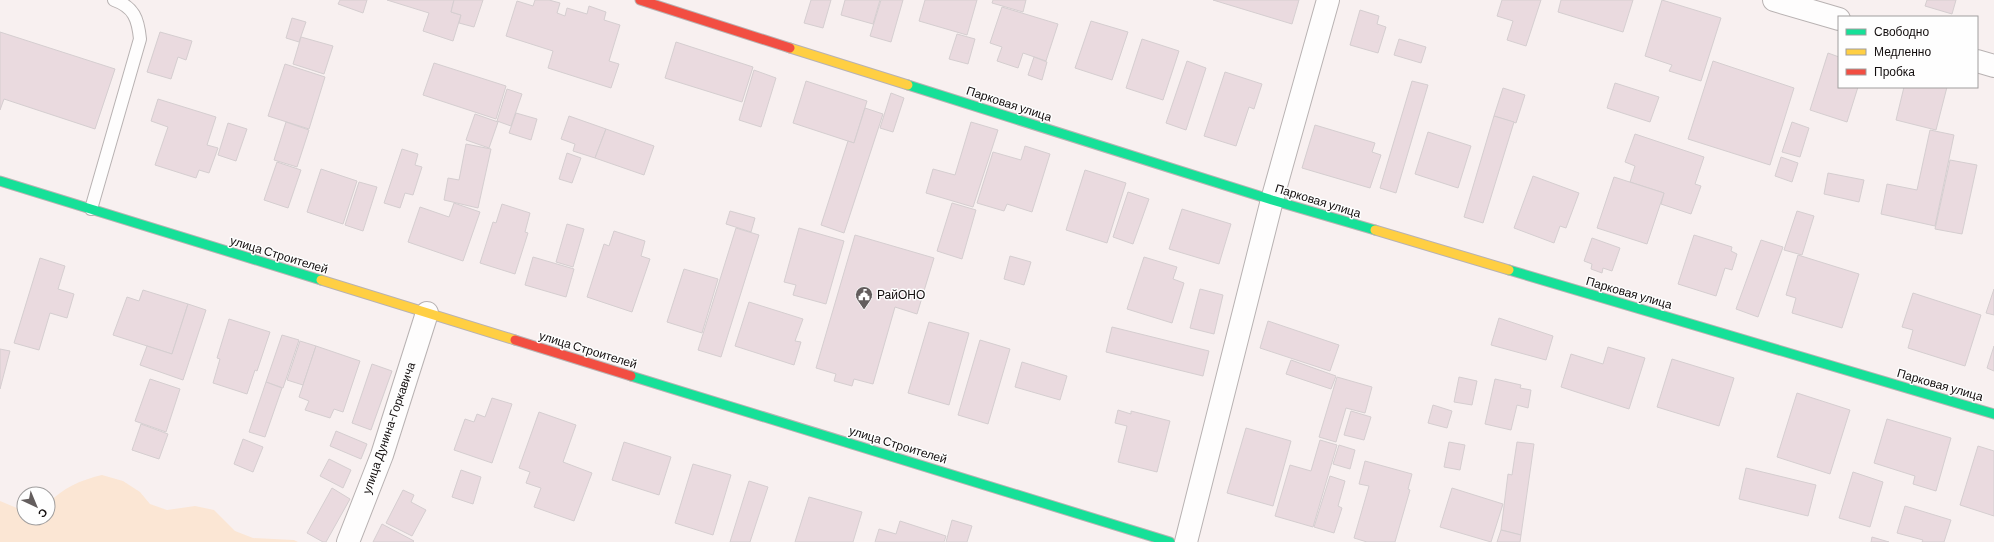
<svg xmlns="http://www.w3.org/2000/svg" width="1994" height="542" font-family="Barlow,sans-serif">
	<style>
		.green { fill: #fbe6d4 }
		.building { fill: #eadadf; stroke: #d5ced0 }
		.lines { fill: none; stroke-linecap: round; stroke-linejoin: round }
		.lane-casing { stroke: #b8b2b2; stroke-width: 14 }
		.street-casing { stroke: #b8b2b2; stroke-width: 24 }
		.fast-casing { stroke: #b8b2b2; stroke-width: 11 }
		.slow-casing { stroke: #b8b2b2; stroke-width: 11 }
		.jam-casing { stroke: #b8b2b2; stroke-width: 11 }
		.lane { stroke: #fefdfd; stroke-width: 12 }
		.street { stroke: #fefdfd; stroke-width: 22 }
		.fast { stroke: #16e098; stroke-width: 9 }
		.slow { stroke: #ffcf43; stroke-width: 9 }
		.jam { stroke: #f24e42; stroke-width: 9 }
		.labels { text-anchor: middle; stroke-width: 3; stroke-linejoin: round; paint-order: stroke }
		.street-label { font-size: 12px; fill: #130e0e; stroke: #fefefe }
		.poi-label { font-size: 12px; fill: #130e0e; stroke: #fefefe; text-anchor: start }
	</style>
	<rect width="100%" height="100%" fill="#f8f0f0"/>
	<!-- green -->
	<path class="green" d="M102,475L123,481L140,492L150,504L167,510L195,506L214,510L235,531L253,538L294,540L298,542H0V501L24,511V518H48V503C64,488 80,480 102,475Z"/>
	<!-- building -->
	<g class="building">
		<polygon points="340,0 367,0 363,13 338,4"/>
		<polygon points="387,0 454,0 451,12 461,15 453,41 423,31 429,13"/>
		<polygon points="454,0 483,0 474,27 459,23 461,15 451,12"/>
		<polygon points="535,0 549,0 560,3 557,13 565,16 567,8 587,14 589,6 606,12 604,20 620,25 609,61 619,64 611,88 548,68 553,51 506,36 517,1 533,6"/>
		<polygon points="811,0 831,0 823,28 804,23"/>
		<polygon points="845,0 880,0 873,24 841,15"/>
		<polygon points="881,0 903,0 891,42 870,36"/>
		<polygon points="925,0 977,0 967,35 919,21"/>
		<polygon points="993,0 1026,0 1023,12 992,3"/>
		<polygon points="1213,0 1299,0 1292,24"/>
		<polygon points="1502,0 1541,0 1526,46 1507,40 1513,21 1497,16"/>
		<polygon points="1561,0 1633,0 1623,32 1558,12"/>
		<polygon points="1662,0 1721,18 1701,81 1669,71 1672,65 1645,56"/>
		<polygon points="1927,0 1956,0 1952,14 1925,6"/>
		<polygon points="1002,7 1058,24 1046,61 1023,53 1018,68 997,61 1002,47 990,43"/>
		<polygon points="1360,10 1379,16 1377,24 1386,27 1378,53 1350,45"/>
		<polygon points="292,18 306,22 299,42 286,38"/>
		<polygon points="1091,21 1128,32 1112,80 1075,68"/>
		<polygon points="0,32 115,69 95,129 4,99 0,110"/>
		<polygon points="160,32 192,41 186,60 178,57 171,79 147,72"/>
		<polygon points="957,34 975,39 968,64 949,59"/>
		<polygon points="301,37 333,46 324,74 293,64"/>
		<polygon points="1142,39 1179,51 1163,100 1126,88"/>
		<polygon points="1399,39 1426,47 1421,63 1394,55"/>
		<polygon points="676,42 753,67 742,102 665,78"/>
		<polygon points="1828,53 1839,57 1839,87 1858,87 1847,122 1810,110"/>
		<polygon points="1034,57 1047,62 1042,80 1028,75"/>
		<polygon points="1187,61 1206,68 1186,130 1166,123"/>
		<polygon points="1713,61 1794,88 1770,165 1688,139"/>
		<polygon points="434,63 506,86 496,119 423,95"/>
		<polygon points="285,64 325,77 309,129 268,116"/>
		<polygon points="754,70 776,78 761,127 739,120"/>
		<polygon points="1225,72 1262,84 1254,109 1249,107 1236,146 1204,136"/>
		<polygon points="806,81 867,101 854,143 793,123"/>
		<polygon points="1412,81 1428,85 1396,193 1380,188"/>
		<polygon points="1615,83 1659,97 1650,122 1607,108"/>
		<polygon points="1904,87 1947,87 1936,130 1896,120"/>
		<polygon points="1503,88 1525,95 1516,123 1494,116"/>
		<polygon points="507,89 522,94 511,126 497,121"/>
		<polygon points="891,93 904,98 893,132 880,128"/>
		<polygon points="158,99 216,117 207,145 218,148 209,173 199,170 196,178 155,165 168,127 151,121"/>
		<polygon points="865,108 883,114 844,233 821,225 848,141 854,143"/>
		<polygon points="516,113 537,119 531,140 509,133"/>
		<polygon points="475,114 498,122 489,148 466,140"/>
		<polygon points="569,116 606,129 595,158 573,151 575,144 561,139"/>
		<polygon points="1494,116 1514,122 1483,223 1464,217"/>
		<polygon points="286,122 309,130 297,167 274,160"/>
		<polygon points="971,122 998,130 973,207 926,193 933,169 955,175"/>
		<polygon points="1792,122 1809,128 1800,157 1782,152"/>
		<polygon points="228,123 247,129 236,161 218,155"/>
		<polygon points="1315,125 1375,143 1372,152 1381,155 1370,188 1302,168"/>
		<polygon points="606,129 654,146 644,175 595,158"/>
		<polygon points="1930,130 1954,135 1935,226 1881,214 1887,184 1917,190"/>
		<polygon points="1428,132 1471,146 1458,188 1415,174"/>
		<polygon points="1635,134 1704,157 1695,184 1701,186 1691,214 1661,204 1664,193 1630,182 1635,166 1625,162"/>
		<polygon points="466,144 491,149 478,208 444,200 448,178 459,180"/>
		<polygon points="1025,146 1050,154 1032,212 1007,204 1004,211 977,203 993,152 1021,160"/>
		<polygon points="402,149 418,154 415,165 422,167 413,195 405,193 400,208 384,203"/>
		<polygon points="567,153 581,158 572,183 559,179"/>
		<polygon points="1781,157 1798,163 1792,182 1775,176"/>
		<polygon points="1950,160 1977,165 1962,234 1935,229"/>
		<polygon points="277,162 301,170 288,208 264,200"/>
		<polygon points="321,169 357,181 343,224 307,212"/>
		<polygon points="1085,170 1126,183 1107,243 1066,230"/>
		<polygon points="1828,173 1864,180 1859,202 1824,194"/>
		<polygon points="1533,176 1579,193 1566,228 1560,226 1554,243 1514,228"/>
		<polygon points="1614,177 1664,193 1647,244 1597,228"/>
		<polygon points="359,182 377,187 363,231 345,225"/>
		<polygon points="1128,192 1149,199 1133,244 1113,237"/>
		<polygon points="454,203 480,212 463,261 408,242 420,207 449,217"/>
		<polygon points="952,203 976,210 962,259 937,251"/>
		<polygon points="502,204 530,213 525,232 528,233 515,274 480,263 493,222 496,223"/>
		<polygon points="1182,209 1231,224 1219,264 1169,249"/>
		<polygon points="730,211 755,218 751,232 726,224"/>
		<polygon points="1797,211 1814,216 1802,255 1784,250"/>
		<polygon points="567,224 584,229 573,267 556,262"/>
		<polygon points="736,228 759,235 721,357 698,350"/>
		<polygon points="799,228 844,241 826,304 793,295 796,285 784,282"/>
		<polygon points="614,231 645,241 641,256 650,259 632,312 587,297 604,244 609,246"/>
		<polygon points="855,235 934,258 917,314 895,307 873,384 854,379 852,386 834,381 836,374 816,368"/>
		<polygon points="1694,235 1732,247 1731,251 1737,254 1732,270 1725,268 1716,296 1678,284"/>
		<polygon points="1592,238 1620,248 1612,271 1603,268 1602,273 1591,269 1592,264 1584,261"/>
		<polygon points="1761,240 1783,247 1758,317 1736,309"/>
		<polygon points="1798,255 1859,274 1842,328 1792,313 1796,298 1786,295"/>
		<polygon points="1010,256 1031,262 1024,285 1004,279"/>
		<polygon points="533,257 574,269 566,297 525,285"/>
		<polygon points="1144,257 1177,267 1173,279 1184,283 1172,323 1127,309"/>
		<polygon points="40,258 65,266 58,289 74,294 67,318 50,313 39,350 14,343"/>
		<polygon points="684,269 718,279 702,333 667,322"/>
		<polygon points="1200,289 1223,295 1214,334 1190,328"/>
		<polygon points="1994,289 1994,315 1986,313"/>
		<polygon points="143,290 188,304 172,354 113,335 127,297 139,301"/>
		<polygon points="1913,293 1981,315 1965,366 1908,348 1913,330 1902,327"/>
		<polygon points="749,302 803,319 795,341 801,342 794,365 735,346"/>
		<polygon points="188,304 206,310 183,380 140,365 147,346 172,354"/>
		<polygon points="1499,318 1553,336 1546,360 1491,345"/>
		<polygon points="229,319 270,332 257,371 255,370 247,394 213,383 220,359 217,358"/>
		<polygon points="1268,321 1339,345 1330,371 1260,348"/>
		<polygon points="929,322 969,333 949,405 908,393"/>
		<polygon points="1112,327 1209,351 1203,376 1106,352"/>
		<polygon points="282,335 299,340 283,388 266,382"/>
		<polygon points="980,340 1010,349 988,424 958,415"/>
		<polygon points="300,341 316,346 303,385 287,380"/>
		<polygon points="316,346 360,361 343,412 334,409 330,418 305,410 309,401 299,397"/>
		<polygon points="1994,346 1994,371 1987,368"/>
		<polygon points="1608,347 1645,358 1629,409 1561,387 1571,354 1603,364"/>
		<polygon points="0,349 10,351 0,389"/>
		<polygon points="1672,359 1734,378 1719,426 1657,407"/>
		<polygon points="1291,360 1336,376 1331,389 1286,374"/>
		<polygon points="1022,362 1067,376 1060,400 1015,387"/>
		<polygon points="372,364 392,371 371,430 352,423"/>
		<polygon points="1337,377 1372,387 1365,413 1346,408 1336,442 1319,437"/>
		<polygon points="1459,377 1477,381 1472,405 1454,402"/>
		<polygon points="150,379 180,389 166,432 135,421"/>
		<polygon points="1495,379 1521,385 1520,388 1531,390 1528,408 1517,405 1511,430 1485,424"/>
		<polygon points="266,382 282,388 265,437 249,432"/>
		<polygon points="1797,393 1850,410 1830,474 1777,457"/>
		<polygon points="492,398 512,404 492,463 454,450 465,419 474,422 477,414 485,417"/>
		<polygon points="1433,405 1452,411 1447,428 1428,423"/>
		<polygon points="1118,410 1131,414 1131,411 1170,421 1157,472 1118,462 1127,426 1115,423"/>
		<polygon points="1351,411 1371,417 1364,440 1344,435"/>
		<polygon points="539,412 576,425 563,462 592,473 574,521 534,507 541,488 526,483 530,472 519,468"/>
		<polygon points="1887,419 1951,438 1936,491 1913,484 1915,476 1874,463"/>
		<polygon points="141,424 168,434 159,459 132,450"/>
		<polygon points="1246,428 1291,441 1273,506 1227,493"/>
		<polygon points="336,431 367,444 361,459 330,446"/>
		<polygon points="243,439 263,447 253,472 234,464"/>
		<polygon points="1320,440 1337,445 1313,527 1275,516 1290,465 1311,471"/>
		<polygon points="624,442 671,457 659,495 612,480"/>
		<polygon points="1449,442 1465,445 1460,470 1444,467"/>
		<polygon points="1517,442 1534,444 1521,535 1501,530 1508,474 1512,475"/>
		<polygon points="1339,445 1355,450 1350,469 1333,464"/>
		<polygon points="1978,446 1994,451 1994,516 1960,505"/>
		<polygon points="329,459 351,470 343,488 320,476"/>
		<polygon points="1365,461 1412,474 1408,489 1410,490 1395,542 1367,542 1354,538 1369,486 1359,484"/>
		<polygon points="693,464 731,475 713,535 675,523"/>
		<polygon points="1746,468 1816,485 1808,516 1739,499"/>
		<polygon points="461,470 481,477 473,504 452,497"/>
		<polygon points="1853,472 1883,482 1870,527 1839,518"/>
		<polygon points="1330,476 1345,481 1338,506 1342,508 1334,533 1314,527"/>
		<polygon points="749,481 768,487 750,542 730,542"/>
		<polygon points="332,488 350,499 326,542 323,542 307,533"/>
		<polygon points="1452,488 1503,504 1491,542 1440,527"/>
		<polygon points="403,490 414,495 411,502 426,510 412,536 386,523"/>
		<polygon points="809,497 862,512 853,542 795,542"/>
		<polygon points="1905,506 1951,520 1944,542 1922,542 1923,540 1897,533"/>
		<polygon points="952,520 972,526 967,542 946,542"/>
		<polygon points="900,521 946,536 944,542 875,542 879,529 896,534"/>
		<polygon points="382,524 414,541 413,542 373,542"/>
		<polygon points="1501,530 1521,535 1520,542 1497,542"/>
		<polygon points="1872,537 1889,542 1871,542"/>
	</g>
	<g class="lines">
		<defs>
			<path id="lane" d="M91,209L140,39C138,19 134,7 114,0"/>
			<g id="street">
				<polyline points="1774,0 1839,19"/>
				<polyline points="1977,61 1994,66"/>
				<polyline points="348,542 382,455 427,313"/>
				<polyline points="1186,542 1272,200 1328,0"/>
			</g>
			<g id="fast">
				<polyline points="908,85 1272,200 1375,230"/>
				<polyline points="0,181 321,280"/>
				<polyline points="1509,270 1994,414"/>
				<polyline points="631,376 1170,542"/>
			</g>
			<g id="slow">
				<polyline points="790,48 908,85"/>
				<polyline points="1375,230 1509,270"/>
				<polyline points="321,280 515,340"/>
			</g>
			<g id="jam">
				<polyline points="640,0 790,48"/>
				<polyline points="515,340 631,376"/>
			</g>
		</defs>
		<!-- lane casing -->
		<use href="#lane" class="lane-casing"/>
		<!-- street casing -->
		<use href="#street" class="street-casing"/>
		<!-- fast casing -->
		<use href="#fast" class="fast-casing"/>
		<!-- slow casing -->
		<use href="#slow" class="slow-casing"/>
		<!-- jam casing -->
		<use href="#jam" class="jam-casing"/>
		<!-- lane -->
		<use href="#lane" class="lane"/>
		<!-- street -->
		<use href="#street" class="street"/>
		<!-- fast -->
		<use href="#fast" class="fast"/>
		<!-- slow -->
		<use href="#slow" class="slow"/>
		<!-- jam -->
		<use href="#jam" class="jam"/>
	</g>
	<!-- icons -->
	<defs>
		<symbol id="civic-pin" viewBox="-11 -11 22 30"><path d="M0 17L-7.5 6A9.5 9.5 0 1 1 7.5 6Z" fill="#635d5d" stroke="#fefefe"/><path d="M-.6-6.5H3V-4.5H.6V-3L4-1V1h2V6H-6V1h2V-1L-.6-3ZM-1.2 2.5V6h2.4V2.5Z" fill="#fff"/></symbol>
	</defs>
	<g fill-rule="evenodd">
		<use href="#civic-pin" x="854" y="285" width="20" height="27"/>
	</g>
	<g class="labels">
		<!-- street labels -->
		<g class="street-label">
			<text transform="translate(1009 104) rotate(18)" y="4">Парковая улица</text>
			<text transform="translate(1318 201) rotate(17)" y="4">Парковая улица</text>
			<text transform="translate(279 255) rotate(17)" y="4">улица Строителей</text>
			<text transform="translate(1629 293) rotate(16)" y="4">Парковая улица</text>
			<text transform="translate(588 350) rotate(17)" y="4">улица Строителей</text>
			<text transform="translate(1940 385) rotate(16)" y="4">Парковая улица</text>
			<text transform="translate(389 428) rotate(-71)" y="4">улица Дунина-Горкавича</text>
			<text transform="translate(898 445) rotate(17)" y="4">улица Строителей</text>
		</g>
		<!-- poi labels -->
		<g class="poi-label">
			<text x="877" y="299">РайОНО</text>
		</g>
	</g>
	<!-- legend -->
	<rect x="1838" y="16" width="140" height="72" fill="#fefefe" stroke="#a09e9e"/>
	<rect x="1846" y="29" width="20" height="6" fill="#16e098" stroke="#a09e9e"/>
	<text x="1874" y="36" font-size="12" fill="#130e0e">Свободно</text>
	<rect x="1846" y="49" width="20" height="6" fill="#ffcf43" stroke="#a09e9e"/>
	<text x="1874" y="56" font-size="12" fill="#130e0e">Медленно</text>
	<rect x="1846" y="69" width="20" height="6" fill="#f24e42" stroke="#a09e9e"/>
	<text x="1874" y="76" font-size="12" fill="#130e0e">Пробка</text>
	<!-- north arrow -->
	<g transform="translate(36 506) rotate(136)"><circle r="19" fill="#fefefe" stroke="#a09e9e"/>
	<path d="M0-3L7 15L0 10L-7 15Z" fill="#635d5d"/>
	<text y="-6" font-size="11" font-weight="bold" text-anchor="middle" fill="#130e0e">С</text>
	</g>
</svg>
